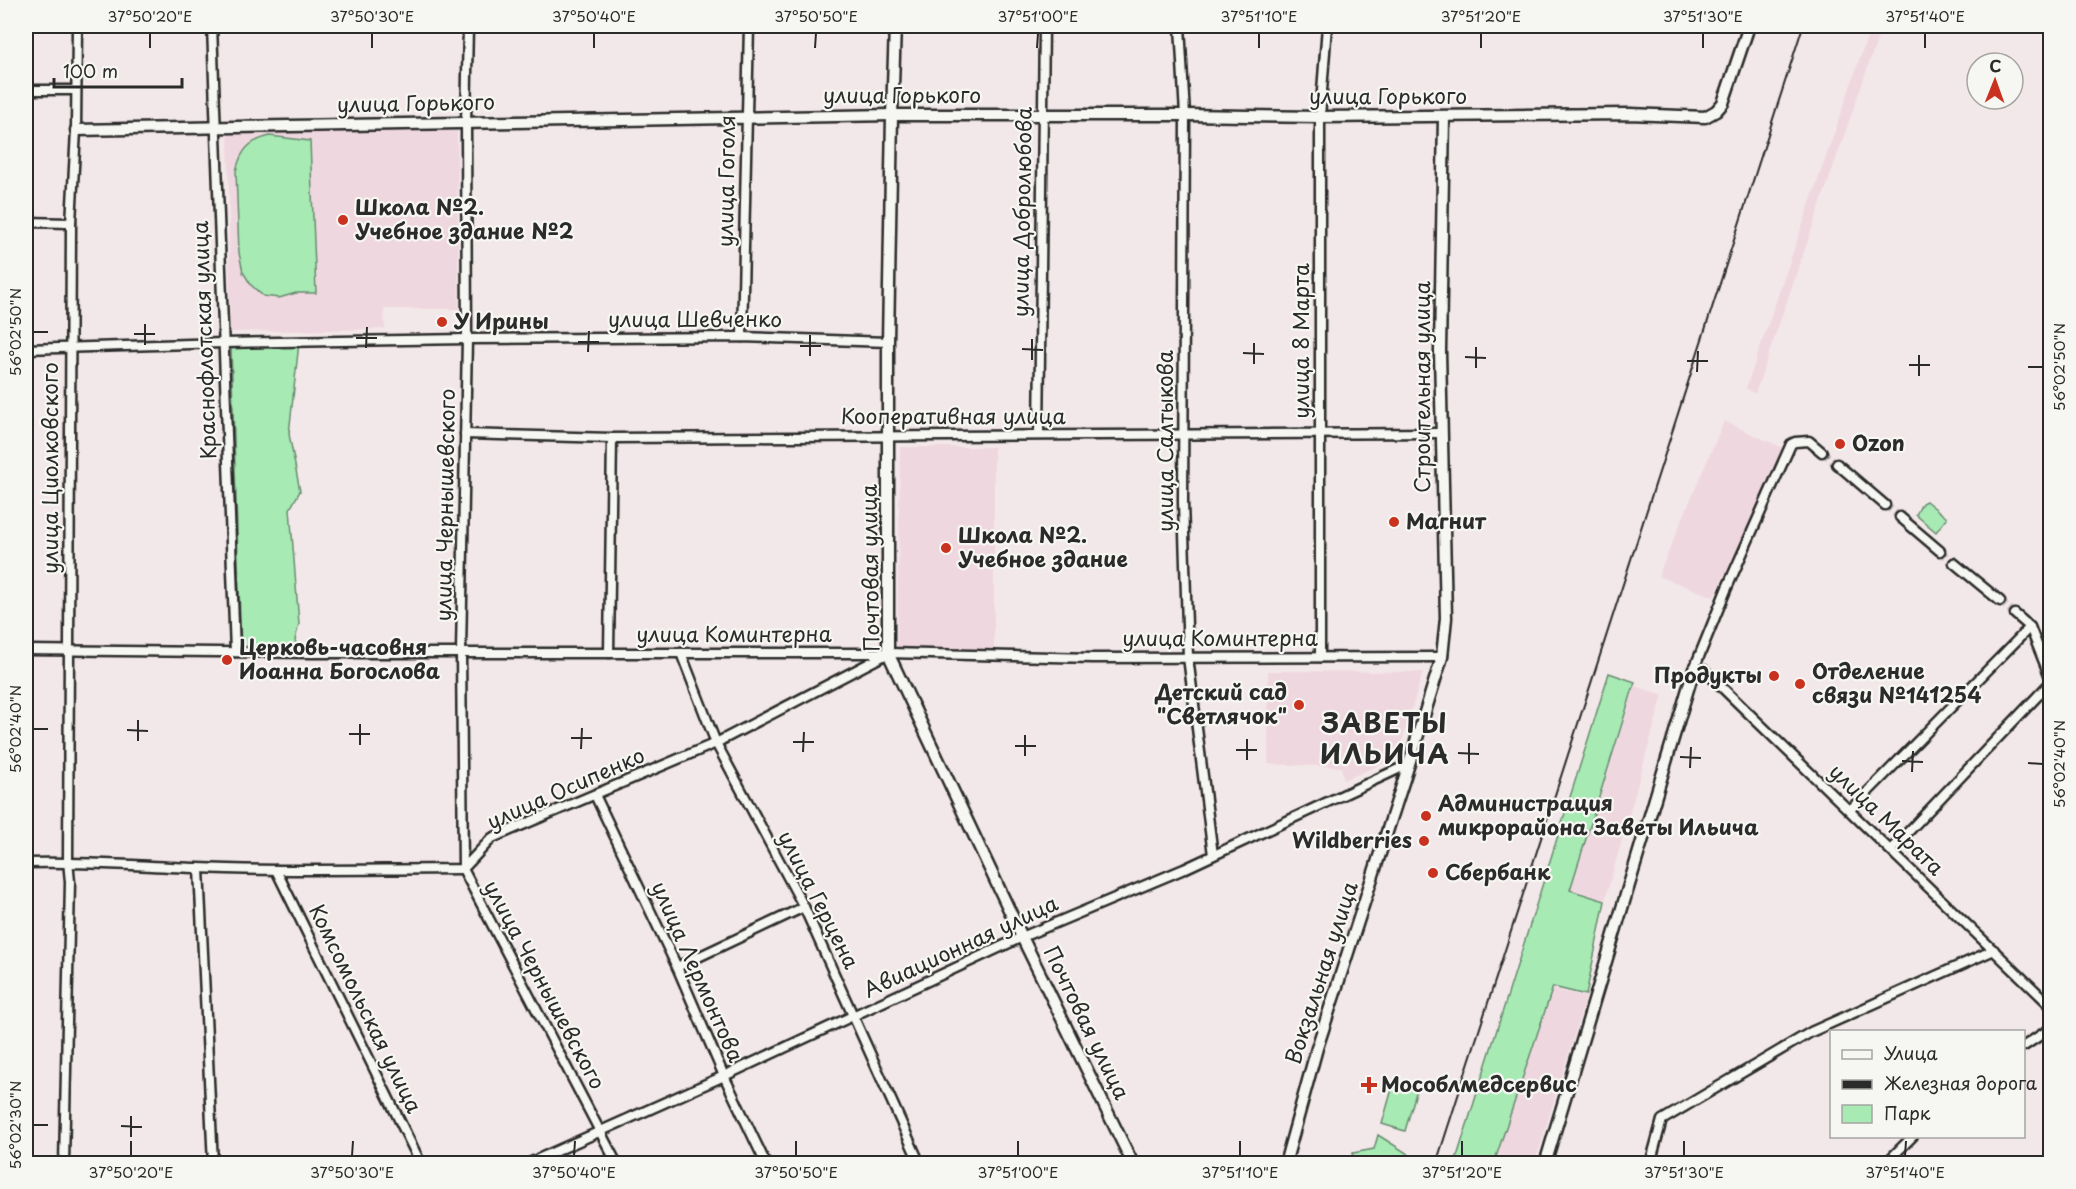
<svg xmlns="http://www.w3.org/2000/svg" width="2076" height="1189" font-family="'Playpen Sans',sans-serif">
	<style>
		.built { fill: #efd7df }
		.green { fill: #a7eab4; stroke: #698a70; stroke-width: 1.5 }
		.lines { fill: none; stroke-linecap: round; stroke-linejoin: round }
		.minor-tunnel { stroke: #cbc2c3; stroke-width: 8; stroke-dasharray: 8 4; stroke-linecap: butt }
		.minor-casing { stroke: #2b2b2b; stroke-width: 13 }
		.tertiary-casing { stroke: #2b2b2b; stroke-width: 15 }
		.minor { stroke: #f6f6f2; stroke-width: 8 }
		.tertiary { stroke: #f6f6f2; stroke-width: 10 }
		.rail { stroke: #2b2b2b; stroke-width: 2 }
		.ticks { fill: none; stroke: #2b2b2b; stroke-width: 2 }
		.poi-dot { fill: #c8321e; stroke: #f6f6f2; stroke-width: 2 }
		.labels { text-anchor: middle; stroke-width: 4.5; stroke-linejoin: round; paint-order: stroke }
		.street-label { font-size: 21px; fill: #2b2b2b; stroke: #f6f6f2 }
		.poi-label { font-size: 21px; font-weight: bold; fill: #2b2b2b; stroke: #f6f6f2; text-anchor: start }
		.district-label { font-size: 27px; font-weight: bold; letter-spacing: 1.5px; fill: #2b2b2b; stroke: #f6f6f2 }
		.neatline { fill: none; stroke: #2b2b2b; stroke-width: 2 }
		.ticks-label { font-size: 15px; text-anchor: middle; fill: #2b2b2b }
	</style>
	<rect width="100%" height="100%" fill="#f3e8e9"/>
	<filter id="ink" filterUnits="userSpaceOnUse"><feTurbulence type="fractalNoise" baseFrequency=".0167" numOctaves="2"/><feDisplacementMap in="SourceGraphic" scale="12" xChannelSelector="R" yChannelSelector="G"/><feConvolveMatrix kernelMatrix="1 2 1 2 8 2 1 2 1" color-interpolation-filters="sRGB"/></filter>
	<g filter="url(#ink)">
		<!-- built -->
		<g class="built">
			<polygon points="1871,26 1882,26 1755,394 1746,388"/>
			<polygon points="228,128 457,131 459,309 384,309 385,329 230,332"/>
			<polygon points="1724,421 1785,449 1714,597 1658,576"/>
			<polygon points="900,447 994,447 994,651 897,649"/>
			<polygon points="1268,671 1423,672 1397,758 1344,780 1341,767 1268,764"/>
			<polygon points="1635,686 1663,695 1605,900 1571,889"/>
			<polygon points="1553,989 1586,997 1535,1163 1494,1163"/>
		</g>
		<!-- green -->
		<g class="green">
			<path d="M270,136L310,141L316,293H296L279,298L263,296L251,285L243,272L239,253L236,171C241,150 249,141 270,136Z"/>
			<polygon points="299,343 289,434 300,491 290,509 299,624 295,640 299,652 241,649 231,346"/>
			<polygon points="1926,501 1947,518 1936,532 1916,515 1922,503"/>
			<polygon points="1609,673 1635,682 1570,890 1605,901 1586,995 1553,987 1494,1163 1455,1163"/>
			<polygon points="1394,1082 1417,1089 1405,1131 1382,1124"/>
			<polygon points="1378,1135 1413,1157 1411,1163 1350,1163 1353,1153 1374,1149"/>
		</g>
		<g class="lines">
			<!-- minor-tunnel -->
			<g class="minor-tunnel">
				<polyline points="1822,452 1837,464"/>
				<polyline points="1885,505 1900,517"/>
				<polyline points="1940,551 1954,563"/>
				<polyline points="2000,601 2015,614"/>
			</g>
			<defs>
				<g id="minor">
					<polyline points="212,26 235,652"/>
					<polyline points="468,26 466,123 467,339 461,652 463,869 617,1164"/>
					<polyline points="1180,26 1185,115 1183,502 1188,657 1213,855"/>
					<polyline points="26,90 75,90"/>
					<polyline points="26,222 71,223"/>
					<polyline points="742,337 749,26"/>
					<polyline points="26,349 223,343 467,339 742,337 888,342"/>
					<polyline points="465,434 612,438 1442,433"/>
					<polyline points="1039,434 1044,26"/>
					<polyline points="1822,452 1809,441 1795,442 1791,444 1726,590 1694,669 1704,670 2050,1005"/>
					<polyline points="1837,464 1885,505"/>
					<polyline points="1900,517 1940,551"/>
					<polyline points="1954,563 2000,601"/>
					<polyline points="2015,614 2030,627 2050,677"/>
					<polyline points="26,650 310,653 888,653 1093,658 1442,657"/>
					<polyline points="609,653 612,438"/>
					<polyline points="681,653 716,743 804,907 920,1164"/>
					<polyline points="1320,657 1320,117 1327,26"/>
					<polyline points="595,795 677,967 724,1076 766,1164"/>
					<polyline points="1850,810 2030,627"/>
					<polyline points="1891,850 2050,683"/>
					<path d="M26,863C83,861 141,866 198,868C286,872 375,869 463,869L492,838L716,743L885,655"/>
					<polyline points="199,869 213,1164"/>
					<polyline points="276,870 421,1164"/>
					<polyline points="677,967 804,907"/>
					<polyline points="2024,1046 2050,1029"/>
					<polyline points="64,1164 70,882 68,861 71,223 76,130 77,26"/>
					<polyline points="527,1164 724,1076 1022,937 1184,869 1409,764"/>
					<polyline points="1650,1164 1662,1120 1811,1032 1994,950"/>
					<polyline points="1885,1164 1913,1136"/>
				</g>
				<g id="tertiary">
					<polyline points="895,26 892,115 888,342 888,653 1022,937 1133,1164"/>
					<polyline points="76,130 892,115 1185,115 1320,117 1630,114 1705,117 1716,111 1723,103 1749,26"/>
					<polyline points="1285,1164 1317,1048 1409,764 1442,657 1446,618 1440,351 1444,117"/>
					<polyline points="1545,1164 1694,669"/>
				</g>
			</defs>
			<!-- minor casing -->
			<use href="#minor" class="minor-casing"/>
			<!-- tertiary casing -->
			<use href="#tertiary" class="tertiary-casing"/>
			<!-- minor -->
			<use href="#minor" class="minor"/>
			<!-- tertiary -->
			<use href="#tertiary" class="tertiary"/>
			<!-- rail -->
			<polyline class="rail" points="1436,1164 1803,26"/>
		</g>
	</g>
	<!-- ticks -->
	<path class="ticks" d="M150,48V33M372,48V33M594,48V33M815,48L816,33M1037,48L1038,33M1259,48V33M1481,48V33M1703,48V33M1925,48V33M33,332H48M134,334H155M356,338H377M578,342H599M145,345V324M800,346H821M366,348L367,327M1022,349L1043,350M588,352L589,331M1243,353L1264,354M810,356V335M1465,357L1486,358M1032,360V339M1687,361H1708M1254,364V343M1909,365H1930M2028,367H2043M1476,368V347M1697,372L1698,351M1919,376V355M33,729H48M127,730L148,731M349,734H370M571,738H592M138,741V720M793,742H814M360,745V724M1015,746H1036M581,749L582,728M1236,750H1257M803,752L804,732M1458,753L1479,754M1025,756V735M1680,757L1701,758M1247,760V739M1902,761L1923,762M2028,763L2043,764M1469,764V743M1690,768L1691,747M1912,772L1913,751M33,1125H48M121,1126L142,1127M131,1137V1116M131,1156V1141M352,1156L353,1141M574,1156L575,1141M796,1156V1141M1018,1156V1141M1240,1156V1141M1462,1156V1141M1684,1156V1141M1905,1156L1906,1141"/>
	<!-- markers -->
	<g class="poi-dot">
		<circle cx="343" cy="220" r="6"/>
		<circle cx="442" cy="322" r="6"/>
		<circle cx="1840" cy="444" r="6"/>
		<circle cx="1394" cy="522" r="6"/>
		<circle cx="946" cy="548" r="6"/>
		<circle cx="227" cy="660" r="6"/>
		<circle cx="1774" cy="676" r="6"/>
		<circle cx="1800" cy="684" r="6"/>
		<circle cx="1299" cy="705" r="6"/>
		<circle cx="1426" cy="816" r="6"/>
		<circle cx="1424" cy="841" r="6"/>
		<circle cx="1433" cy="873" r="6"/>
		<path d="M1366 1076h6v6h6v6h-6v6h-6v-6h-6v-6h6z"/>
	</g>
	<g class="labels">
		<!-- street labels -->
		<g class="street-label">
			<text x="902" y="103">улица Горького</text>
			<text x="1388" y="104">улица Горького</text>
			<text transform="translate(416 104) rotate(-1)" y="7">улица Горького</text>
			<text transform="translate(727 181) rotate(-89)" y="7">улица Гоголя</text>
			<text transform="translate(1023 212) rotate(-89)" y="7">улица Добролюбова</text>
			<text x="695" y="327">улица Шевченко</text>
			<text transform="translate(205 340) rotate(-92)" y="7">Краснофлотская улица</text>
			<text transform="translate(1302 341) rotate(-90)" y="7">улица 8 Марта</text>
			<text transform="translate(1423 387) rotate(-90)" y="7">Строительная улица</text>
			<text x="953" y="424">Кооперативная улица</text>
			<text transform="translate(1166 441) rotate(-90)" y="7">улица Салтыкова</text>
			<text transform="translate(51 468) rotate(-90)" y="7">улица Циолковского</text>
			<text transform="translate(446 505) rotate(-89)" y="7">улица Чернышевского</text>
			<text transform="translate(871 568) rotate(-91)" y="7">Почтовая улица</text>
			<text x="734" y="642">улица Коминтерна</text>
			<text x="1220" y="646">улица Коминтерна</text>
			<text transform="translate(566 789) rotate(-24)" y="7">улица Осипенко</text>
			<text transform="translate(1886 820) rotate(44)" y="7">улица Марата</text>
			<text transform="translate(818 900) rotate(63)" y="7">улица Герцена</text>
			<text transform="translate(961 947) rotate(-25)" y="7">Авиационная улица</text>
			<text transform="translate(697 972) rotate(66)" y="7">улица Лермонтова</text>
			<text transform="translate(1322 973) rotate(-72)" y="7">Вокзальная улица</text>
			<text transform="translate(544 985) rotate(62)" y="7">улица Чернышевского</text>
			<text transform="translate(365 1009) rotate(64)" y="7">Комсомольская улица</text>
			<text transform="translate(1086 1023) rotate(64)" y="7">Почтовая улица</text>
		</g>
		<!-- poi labels -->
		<g class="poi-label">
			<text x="355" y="215">Школа №2.<tspan x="355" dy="24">Учебное здание №2</tspan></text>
			<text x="454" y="329">У Ирины</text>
			<text x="1852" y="451">Ozon</text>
			<text x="1406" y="529">Магнит</text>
			<text x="958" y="543">Школа №2.<tspan x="958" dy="24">Учебное здание</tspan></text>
			<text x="239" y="655">Церковь-часовня<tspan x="239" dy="24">Иоанна Богослова</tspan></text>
			<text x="1812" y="679">Отделение<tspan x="1812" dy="24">связи №141254</tspan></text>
			<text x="1762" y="683" text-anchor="end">Продукты</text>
			<text x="1287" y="700" text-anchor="end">Детский сад<tspan x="1287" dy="24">"Светлячок"</tspan></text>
			<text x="1438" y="811">Администрация<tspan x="1438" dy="24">микрорайона Заветы Ильича</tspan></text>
			<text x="1412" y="848" text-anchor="end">Wildberries</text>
			<text x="1445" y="880">Сбербанк</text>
			<text x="1381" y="1092">Мособлмедсервис</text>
		</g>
		<!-- district labels -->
		<g class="district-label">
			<text x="1385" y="733">ЗАВЕТЫ<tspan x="1385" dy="31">ИЛЬИЧА</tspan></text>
		</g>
	</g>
	<!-- margin -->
	<rect width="2076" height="1189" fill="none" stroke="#f6f6f2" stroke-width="66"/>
	<!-- legend -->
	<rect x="1830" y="1030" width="195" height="108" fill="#f6f6f2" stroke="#a5a5a2" stroke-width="1.5"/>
	<rect x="1842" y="1050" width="30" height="9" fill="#f6f6f2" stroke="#a5a5a2" stroke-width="1.5"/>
	<text x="1884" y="1060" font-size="18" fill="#2b2b2b">Улица</text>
	<rect x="1842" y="1080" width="30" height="9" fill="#2b2b2b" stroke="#a5a5a2" stroke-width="1.5"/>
	<text x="1884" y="1090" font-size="18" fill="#2b2b2b">Железная дорога</text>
	<rect x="1842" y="1105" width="30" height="18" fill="#a7eab4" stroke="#a5a5a2" stroke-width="1.5"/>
	<text x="1884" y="1120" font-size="18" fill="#2b2b2b">Парк</text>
	<!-- north arrow -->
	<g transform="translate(1995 81) rotate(1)"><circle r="28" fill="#f6f6f2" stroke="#a5a5a2" stroke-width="1.5"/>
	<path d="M0-4.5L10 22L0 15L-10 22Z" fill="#c8321e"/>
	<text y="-9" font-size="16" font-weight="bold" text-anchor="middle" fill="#2b2b2b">С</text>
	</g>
	<!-- scale -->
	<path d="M54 78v9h128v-9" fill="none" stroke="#2b2b2b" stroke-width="3"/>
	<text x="63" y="78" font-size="18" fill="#2b2b2b" stroke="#f6f6f2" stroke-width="4.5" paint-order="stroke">100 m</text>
	<rect x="33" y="33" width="2010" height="1123" class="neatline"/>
	<g class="ticks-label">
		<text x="150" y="22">37°50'20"E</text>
		<text x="372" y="22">37°50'30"E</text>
		<text x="594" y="22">37°50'40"E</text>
		<text x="816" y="22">37°50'50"E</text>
		<text x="1038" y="22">37°51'00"E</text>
		<text x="1259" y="22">37°51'10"E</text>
		<text x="1481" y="22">37°51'20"E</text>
		<text x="1703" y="22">37°51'30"E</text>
		<text x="1925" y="22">37°51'40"E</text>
		<text transform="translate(16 332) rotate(-90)" y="5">56°02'50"N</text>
		<text transform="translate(2060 367) rotate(-90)" y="5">56°02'50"N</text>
		<text transform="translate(16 729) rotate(-90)" y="5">56°02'40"N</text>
		<text transform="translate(2060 764) rotate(-90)" y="5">56°02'40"N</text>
		<text transform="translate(16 1125) rotate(-90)" y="5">56°02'30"N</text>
		<text x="131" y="1178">37°50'20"E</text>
		<text x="352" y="1178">37°50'30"E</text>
		<text x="574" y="1178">37°50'40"E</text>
		<text x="796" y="1178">37°50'50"E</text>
		<text x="1018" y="1178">37°51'00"E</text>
		<text x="1240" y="1178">37°51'10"E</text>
		<text x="1462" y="1178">37°51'20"E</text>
		<text x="1684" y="1178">37°51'30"E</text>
		<text x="1905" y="1178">37°51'40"E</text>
	</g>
</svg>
